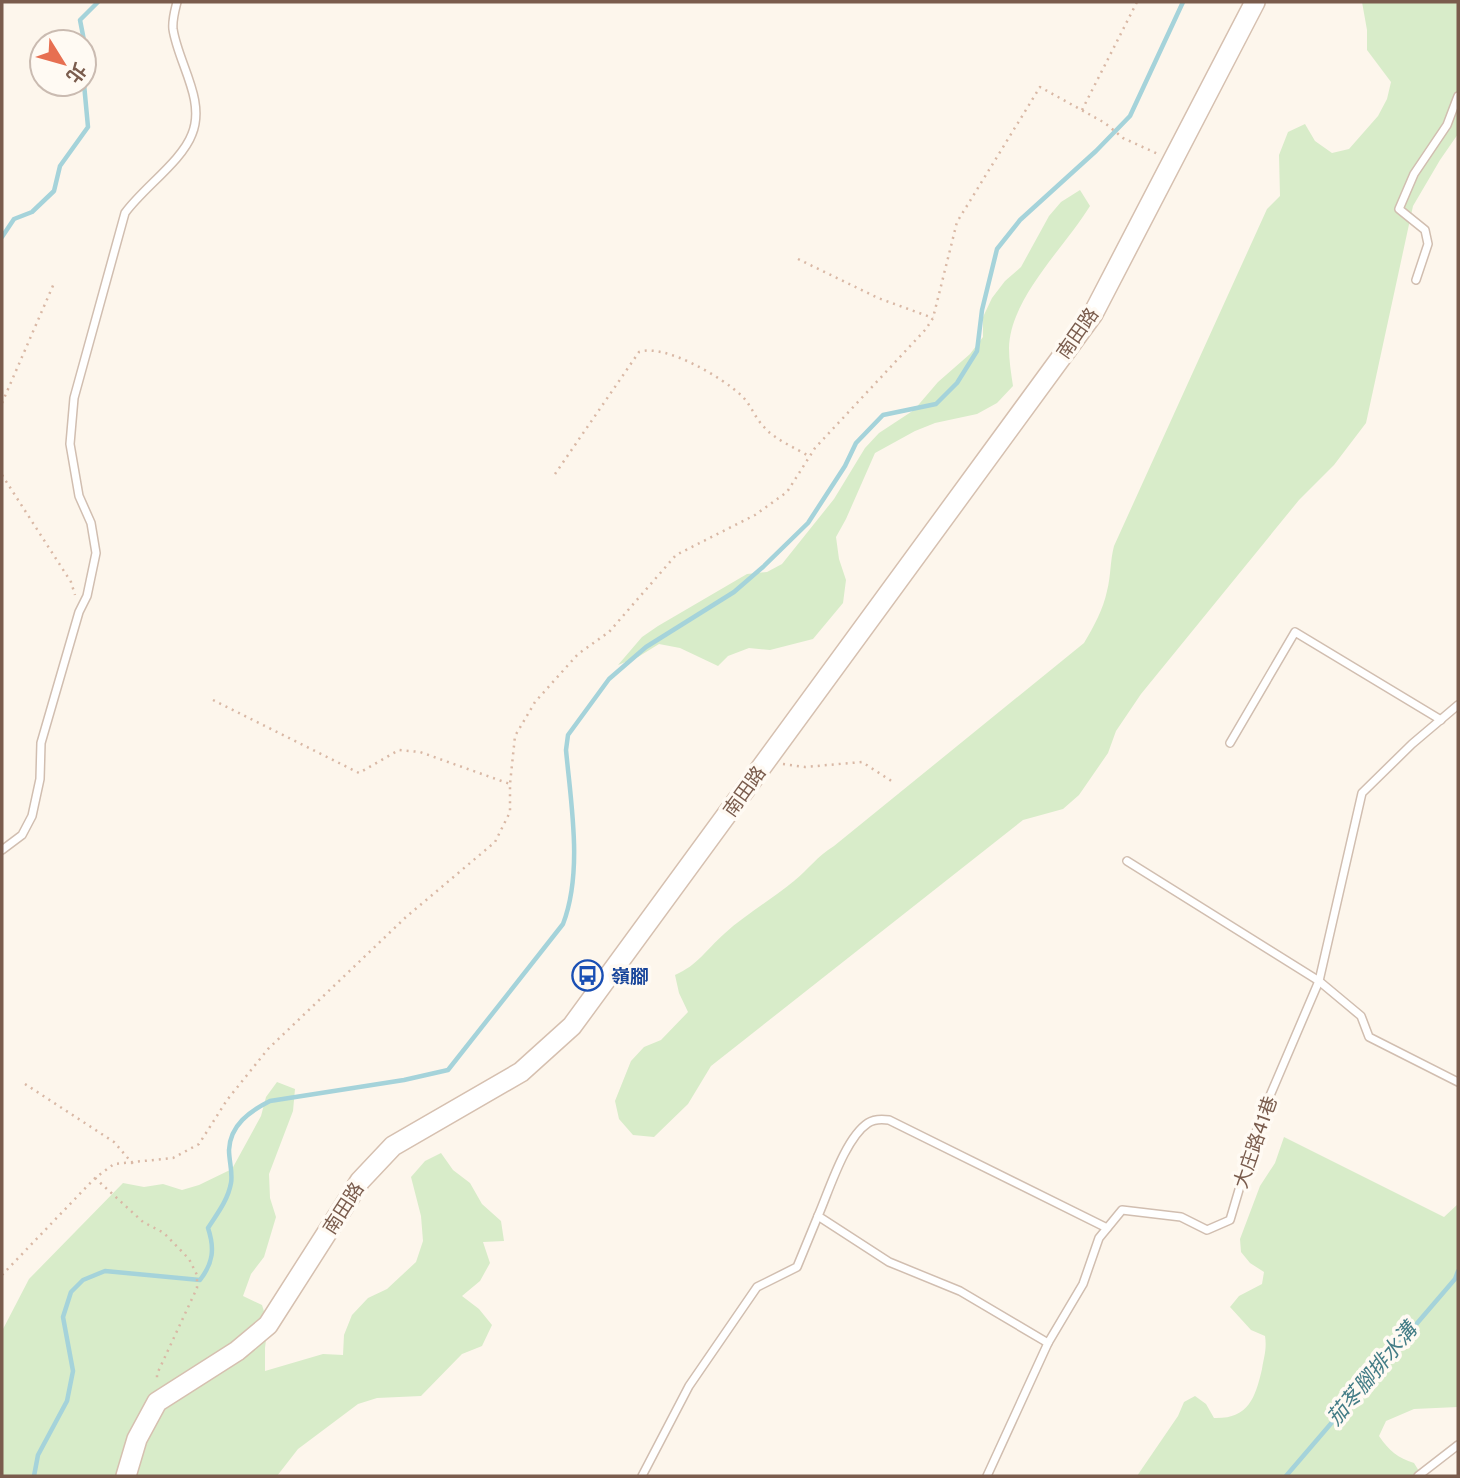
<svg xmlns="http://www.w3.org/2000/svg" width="1460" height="1478" font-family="'Public Sans','Noto Sans TC',sans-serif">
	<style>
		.green { fill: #d8ecc9 }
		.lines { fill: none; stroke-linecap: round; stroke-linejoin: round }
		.stream { stroke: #a5d3da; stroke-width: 4.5 }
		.lane-casing { stroke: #d1beb0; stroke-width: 10 }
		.secondary-casing { stroke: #d6c0b0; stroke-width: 22 }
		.path { stroke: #d9b8a5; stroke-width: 2.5; stroke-dasharray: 2 5; stroke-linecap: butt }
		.lane { stroke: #fff; stroke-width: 7 }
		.secondary { stroke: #fff; stroke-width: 19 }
		.labels { text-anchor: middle; stroke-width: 7; stroke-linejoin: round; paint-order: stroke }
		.street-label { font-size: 19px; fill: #7a5c4d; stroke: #fffaf3 }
		.transit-label { font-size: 19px; font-weight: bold; fill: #164399; stroke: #fffaf3; text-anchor: start }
		.water-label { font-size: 21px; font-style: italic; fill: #437c86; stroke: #fffaf3 }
	</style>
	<rect width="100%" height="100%" fill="#fdf6ec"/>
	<!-- green -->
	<g class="green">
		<path d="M1362,2H1458V134L1440,160L1413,206L1366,423L1334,465L1299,500L1141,694L1116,731L1108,753L1079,795L1063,809L1023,820L711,1066L688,1104L654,1137L633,1135L619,1119L615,1101L631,1061L644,1047L661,1040L688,1012L679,993L675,975C698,965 706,950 724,934C746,914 771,900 794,881C809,869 816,857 834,846L1084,643C1094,626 1103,610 1107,591C1111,576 1110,561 1114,546L1267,209L1280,196L1279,155L1288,132L1305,124L1315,141L1332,153L1349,149L1378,116L1387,99L1391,82L1367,50V30Z"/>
		<path d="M1080,190L1090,206C1065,247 1010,298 1009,348C1009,360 1011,373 1013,386L997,403L977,414L935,423L915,431L875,453L846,519L836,537L839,559L846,580L843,603L813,639L770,650L749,648L728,656L718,666L680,648L659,644L638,657L618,665L642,637L658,626L747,574L767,572L782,564L834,499L865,448L879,433L914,410L938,382L970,354L983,337V317L992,298L1005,281L1021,267L1049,216L1061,202Z"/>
		<polygon points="277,1082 295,1089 293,1111 269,1174 270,1198 276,1217 264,1257 251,1274 243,1296 262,1305 268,1324 265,1348 265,1371 323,1354 343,1355 344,1335 352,1315 368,1298 387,1289 416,1262 423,1241 421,1216 411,1177 425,1161 441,1153 453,1170 470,1183 482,1204 501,1221 504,1241 483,1242 490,1263 480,1281 462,1296 479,1309 492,1325 482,1346 462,1354 421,1396 377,1398 358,1404 298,1449 277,1476 2,1476 2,1331 29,1279 123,1183 144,1187 163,1184 182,1190 199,1185 232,1169 261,1116 266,1097"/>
		<path d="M1284,1137L1444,1217L1458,1204V1407L1414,1409L1386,1421L1379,1436C1389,1451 1398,1458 1414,1463L1422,1476H1137L1178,1416L1184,1402L1195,1396L1206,1404L1214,1418C1248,1419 1255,1399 1262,1369C1264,1357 1267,1349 1265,1336L1251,1330L1230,1307L1239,1296L1262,1284L1264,1272L1250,1263L1241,1252L1240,1239L1260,1186L1275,1163Z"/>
	</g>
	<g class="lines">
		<!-- stream -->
		<g class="stream">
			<polyline points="84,84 88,61 80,20 98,2"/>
			<polyline points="2,237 14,219 32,212 54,191 60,166 88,127 84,84"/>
			<path d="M34,1476L38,1455L67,1401L73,1371L63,1317L71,1292L83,1280L105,1271L200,1280C213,1263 215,1249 208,1228C217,1214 228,1200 231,1183C233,1173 229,1161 229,1150C230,1125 250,1111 270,1101L404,1080L448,1070L563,924C583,872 571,804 566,750L568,735L609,679L646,647L734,592L763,567L808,523L845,466L856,443L883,415L936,404L957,383L977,351L982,310L997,249L1020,220L1096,151L1130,116L1183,2"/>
			<polyline points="1286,1476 1455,1279 1458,1271"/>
		</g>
		<defs>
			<g id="lane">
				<polyline points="1416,280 1428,244 1425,230 1399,209 1414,174 1447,125 1458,96"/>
				<polyline points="1230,743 1295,632 1441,720"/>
				<path d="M2,850L22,835L32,816L40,779L41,743L79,612L87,596L96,553L91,523L79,496L70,444L74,398L125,213C143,188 182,161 192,134C206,100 178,63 173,29C172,20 175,10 177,2"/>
				<polyline points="1127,861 1319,981 1361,1016 1369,1037 1458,1082"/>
				<path d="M1048,1343L960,1291L889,1262L818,1216C829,1191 845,1138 868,1123C874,1119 882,1119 889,1120L1107,1228"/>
				<polyline points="642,1476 689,1386 757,1287 797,1267 818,1216"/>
				<polyline points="987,1476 1048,1343 1083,1284 1099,1238 1122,1210 1181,1217 1207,1230 1230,1220 1260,1119 1319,981 1362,793 1412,744 1458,705"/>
				<polyline points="1418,1476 1458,1445"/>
			</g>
			<polyline id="secondary" points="126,1476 137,1439 157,1402 237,1351 268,1325 360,1181 393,1146 521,1072 572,1026 1093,314 1255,2"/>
		</defs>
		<!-- lane casing -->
		<use href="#lane" class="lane-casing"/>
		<!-- secondary casing -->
		<use href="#secondary" class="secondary-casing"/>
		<!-- path -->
		<g class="path">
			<polyline points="1082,110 1137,2"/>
			<polyline points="798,259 878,298 933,318"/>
			<polyline points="2,403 55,281"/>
			<path d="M555,474L639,352C665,343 723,378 742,396C751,405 755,418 764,427C775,440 796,448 810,457"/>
			<polyline points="2,475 71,582 75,595"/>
			<polyline points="213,700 359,773 399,750 420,752 510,784"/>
			<polyline points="783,764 805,767 862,762 893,782"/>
			<polyline points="25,1084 114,1142 133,1164"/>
			<polyline points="95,1178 143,1222 164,1233 189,1259 197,1275 197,1288 157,1374 157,1381"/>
			<polyline points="2,1275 95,1178 114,1164 173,1158 199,1144 227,1100 268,1049 406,917 495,842 510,812 510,784 515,736 535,702 578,654 609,632 676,555 755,515 787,492 815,448 926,329 933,318 957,222 1040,87 1105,123 1123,138 1158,154"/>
		</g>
		<!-- lane -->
		<use href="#lane" class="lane"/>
		<!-- secondary -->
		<use href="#secondary" class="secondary"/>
	</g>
	<!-- icons -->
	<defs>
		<symbol id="bus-ring" viewBox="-11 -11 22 22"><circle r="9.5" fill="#fffaf3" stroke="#1a4fb4" stroke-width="1.5"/><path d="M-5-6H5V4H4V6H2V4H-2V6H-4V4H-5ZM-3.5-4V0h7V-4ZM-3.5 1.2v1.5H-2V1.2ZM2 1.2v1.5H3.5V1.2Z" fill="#1a4fb4"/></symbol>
	</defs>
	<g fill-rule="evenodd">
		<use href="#bus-ring" x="570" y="958" width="35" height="35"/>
	</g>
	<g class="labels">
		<!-- street labels -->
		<g class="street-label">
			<text transform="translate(1077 333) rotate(-55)" y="7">南田路</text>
			<text transform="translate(744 791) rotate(-54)" y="7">南田路</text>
			<text transform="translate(1255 1142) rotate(-71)" y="7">大庄路41巷</text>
			<text transform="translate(343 1208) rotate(-57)" y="7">南田路</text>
		</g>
		<!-- transit labels -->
		<g class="transit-label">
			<text x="611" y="983">嶺腳</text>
		</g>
		<!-- water labels -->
		<g class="water-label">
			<text transform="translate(1372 1374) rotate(-50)" y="7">茄苳腳排水溝</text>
		</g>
	</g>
	<!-- border -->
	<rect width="1460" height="1478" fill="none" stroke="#7a5c4d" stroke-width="7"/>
	<!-- north arrow -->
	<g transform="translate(63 63) rotate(127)"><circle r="33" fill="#fffaf3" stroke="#cabbb1" stroke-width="2"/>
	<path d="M0-5L12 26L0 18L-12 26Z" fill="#e76f51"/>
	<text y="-10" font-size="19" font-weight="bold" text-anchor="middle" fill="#7a5c4d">北</text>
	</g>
</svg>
